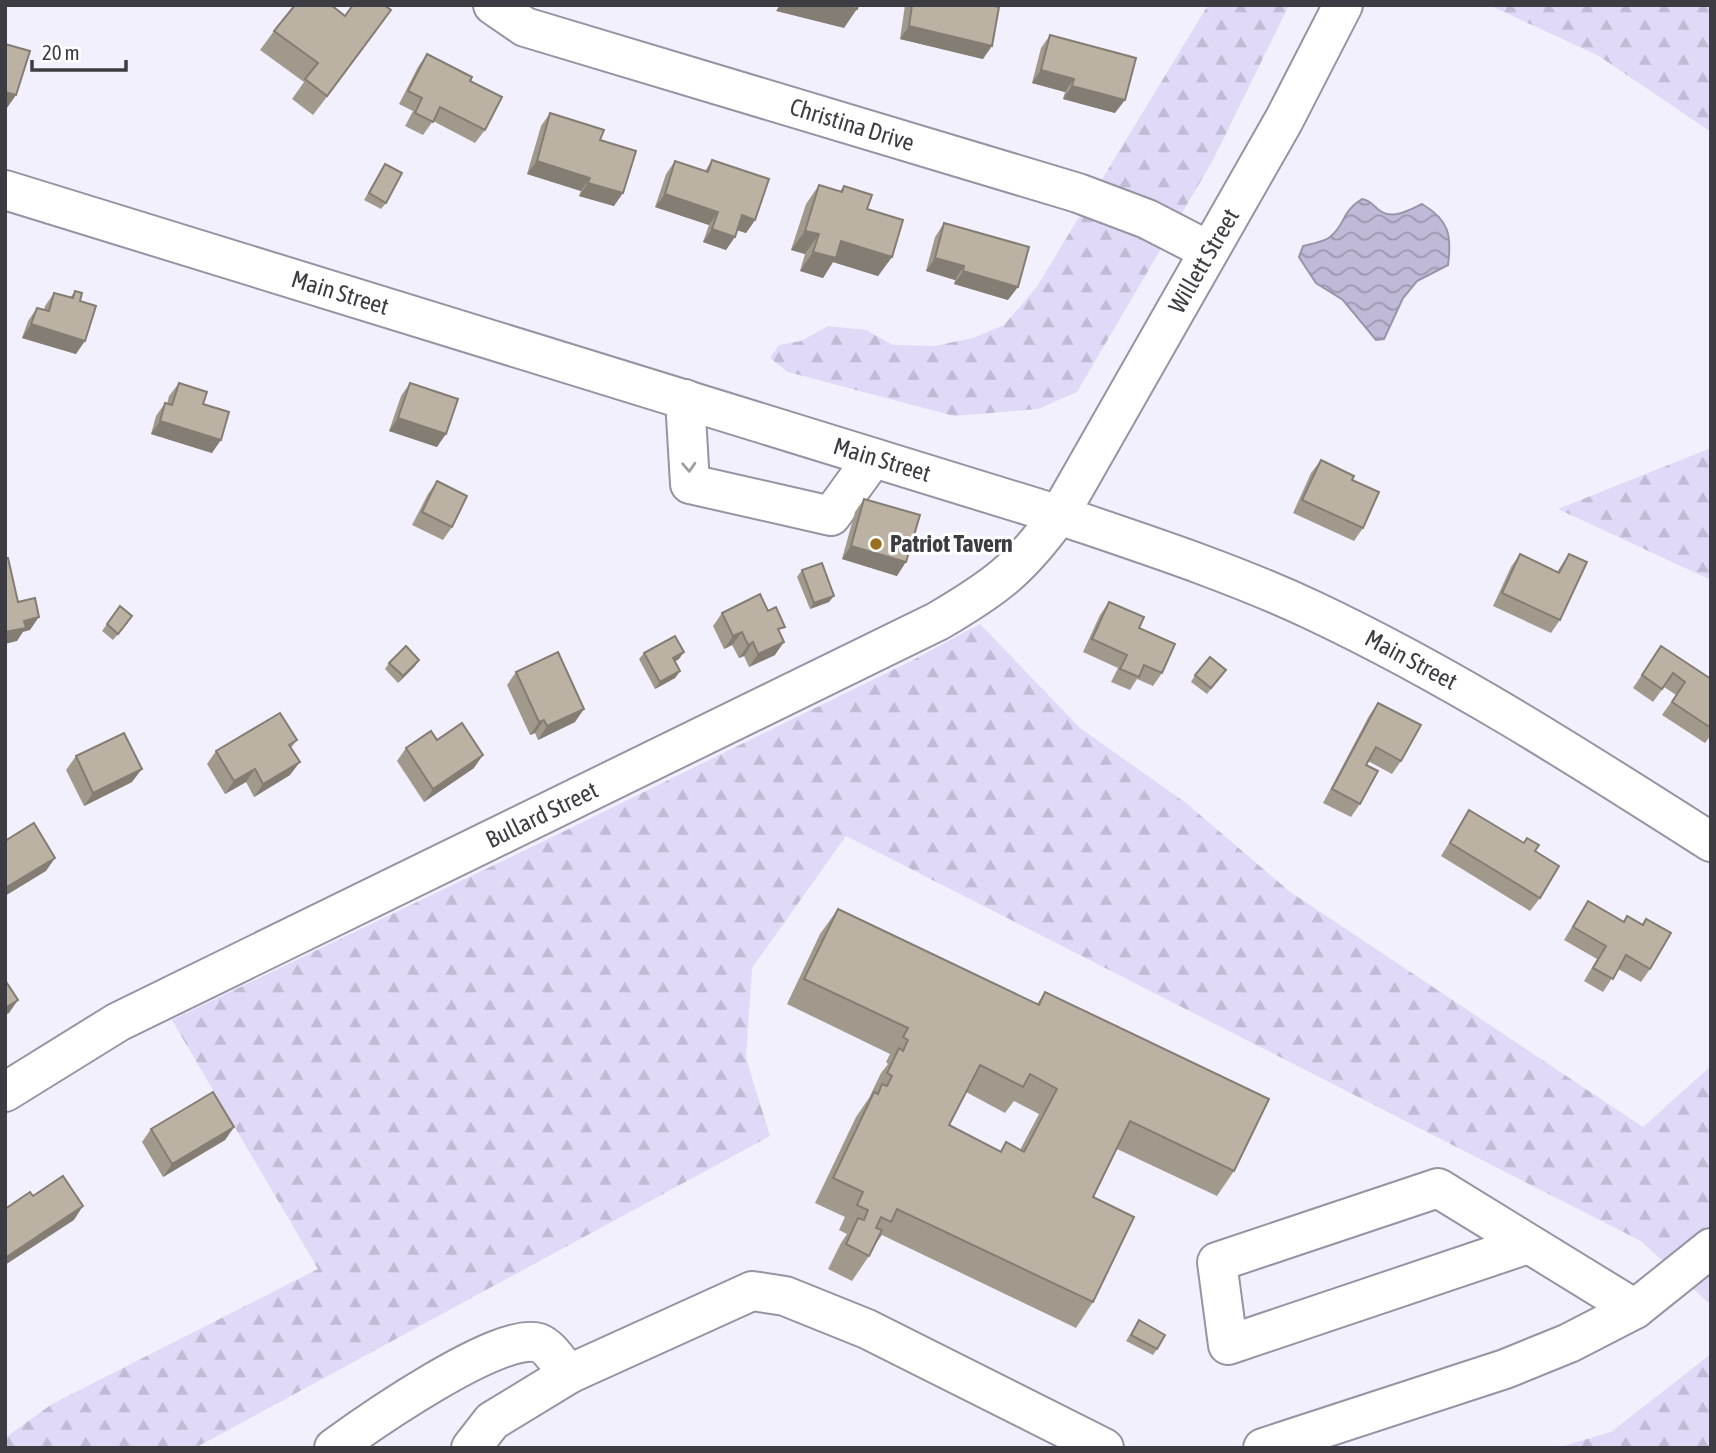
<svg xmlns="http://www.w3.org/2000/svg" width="1716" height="1453" font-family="'Asap Condensed',sans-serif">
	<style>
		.forest { fill: url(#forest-firs) }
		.water { fill: url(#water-waves); stroke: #9994aa; stroke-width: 2 }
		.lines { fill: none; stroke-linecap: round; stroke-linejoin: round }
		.minor-casing { stroke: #9693a3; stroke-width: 42 }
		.major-casing { stroke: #9693a3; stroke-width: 42 }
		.minor { stroke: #fff; stroke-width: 38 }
		.major { stroke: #fff; stroke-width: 38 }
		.wall { fill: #a2998d; fill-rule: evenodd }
		.shaded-wall { fill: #847d73 }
		.building { fill: #bcb2a4; stroke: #847d73; stroke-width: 2; fill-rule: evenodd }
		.oneway { stroke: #9e9ea0 }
		.poi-dot { fill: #9a6f1d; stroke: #fff; stroke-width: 2.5 }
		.labels { text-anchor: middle; stroke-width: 6; stroke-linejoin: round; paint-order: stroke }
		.street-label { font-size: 24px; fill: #3d3c42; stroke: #fff }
		.poi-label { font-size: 24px; font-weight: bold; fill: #3d3c42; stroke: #fff; text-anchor: start }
	</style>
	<defs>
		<pattern id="forest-firs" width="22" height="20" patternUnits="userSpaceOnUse" patternTransform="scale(1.75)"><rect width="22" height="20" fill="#e0d9f7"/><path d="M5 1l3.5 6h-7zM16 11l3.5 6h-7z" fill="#c1bbd5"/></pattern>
		<pattern id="water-waves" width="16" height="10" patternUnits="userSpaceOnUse" patternTransform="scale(1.75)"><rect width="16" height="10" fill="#c0b9d7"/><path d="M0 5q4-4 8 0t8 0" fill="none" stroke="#9d98b0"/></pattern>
	</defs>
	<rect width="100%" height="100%" fill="#f3f0fd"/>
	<!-- forest -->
	<g class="forest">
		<polygon points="1208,5 1289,5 1213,160 1077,392 1038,409 954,416 788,372 770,358 779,345 801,341 828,326 866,330 893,345 934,346 973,338 1004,325 1036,288"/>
		<polygon points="1489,5 1711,5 1711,132 1599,56"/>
		<polygon points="1711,448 1711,580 1558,509"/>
		<polygon points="980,624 1080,728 1186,803 1289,891 1643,1127 1711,1066 1711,1305 1641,1241 846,836 752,968 746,1058 770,1136 195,1448 5,1448 5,1438 52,1404 318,1269 172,1020 544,841 911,661"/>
		<polygon points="1711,1354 1711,1448 1556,1448 1611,1432"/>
	</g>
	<!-- water -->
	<path class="water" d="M1362,199C1373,201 1373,207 1382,212C1394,219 1410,210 1422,204C1449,220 1452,235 1448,265L1417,281L1403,298L1384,339L1376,340L1343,300L1316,283L1299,257L1303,246C1311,244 1324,242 1330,237C1347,223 1340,213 1362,199Z"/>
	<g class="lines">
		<defs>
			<g id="minor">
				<polyline points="493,5 525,27 1078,193 1147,219 1209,251"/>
				<polyline points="685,399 690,484 831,516 873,458"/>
				<polyline points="1059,515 1284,120 1343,5"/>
				<polyline points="1528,1244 1228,1345 1217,1262 1438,1188 1635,1309"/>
				<path d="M334,1448C367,1424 501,1330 539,1343C550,1347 561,1366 569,1374"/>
				<polyline points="471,1448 492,1421 569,1374 752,1291 785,1296 867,1329 1104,1448"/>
				<polyline points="1263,1448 1505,1369 1569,1343 1635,1309 1711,1248"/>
			</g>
			<g id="major">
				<path d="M5,190L1059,515C1144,544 1231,572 1312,610C1452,676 1581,759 1711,842"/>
				<path d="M5,1092L118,1022L938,621C996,587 1020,569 1059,515"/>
			</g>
		</defs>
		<!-- minor casing -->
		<use href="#minor" class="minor-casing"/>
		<!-- major casing -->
		<use href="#major" class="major-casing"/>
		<!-- minor -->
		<use href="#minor" class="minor"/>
		<!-- major -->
		<use href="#major" class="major"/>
	</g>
	<!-- wall -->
	<g class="wall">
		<polygon points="905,5 989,5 983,59 900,39"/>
		<polygon points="345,16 377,30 313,115 292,99 304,82 260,50 274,31"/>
		<polygon points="1050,35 1115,113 1063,99 1065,92 1032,83 1041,48"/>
		<polygon points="427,54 470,81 485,130 475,143 433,121 423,135 405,126 413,111 399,104 418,67"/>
		<polygon points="550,113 614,206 579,196 581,191 527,174 541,126"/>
		<polygon points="712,160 755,220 746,233 737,230 726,250 703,242 709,225 655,207 666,174 675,161 705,171"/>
		<polygon points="385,164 386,203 381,209 364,200"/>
		<polygon points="819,185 840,191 844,186 867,209 892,257 878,276 833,262 823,278 800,271 805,254 791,250 806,204"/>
		<polygon points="944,223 1008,300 954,284 955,280 926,271 935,237"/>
		<polygon points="75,291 80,301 76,354 22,338 28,321 37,308 44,310 45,306 54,293 70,298"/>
		<polygon points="179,383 203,404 212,453 151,434 156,416 165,403 167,404 169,396"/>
		<polygon points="410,383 437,447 389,431 401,396"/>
		<polygon points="1321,460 1352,480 1363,528 1354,541 1293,513 1311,473"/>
		<polygon points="437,481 452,527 443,540 412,525 428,494"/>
		<polygon points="864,499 897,576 842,559 855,512"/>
		<polygon points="1520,554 1557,572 1569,554 1560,620 1551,633 1493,606 1511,567"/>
		<polygon points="802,570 829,602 810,609 797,577"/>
		<polygon points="1109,602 1139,628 1162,673 1153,686 1137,679 1130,690 1111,682 1118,668 1083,652 1100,615"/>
		<polygon points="120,606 128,623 113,640 102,631"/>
		<polygon points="722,613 780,633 775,655 749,667 744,656 739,658 732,645 724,649 713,626"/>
		<polygon points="1661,646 1711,679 1711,735 1705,743 1662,715 1676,695 1664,687 1653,702 1633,688"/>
		<polygon points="644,653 679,659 675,661 680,671 675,678 655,689 639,659"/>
		<polygon points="419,660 415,666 398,683 385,669 389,663"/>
		<polygon points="516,672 575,722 538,740 535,733 530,735 507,685"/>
		<polygon points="1195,675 1222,676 1207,694 1191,682"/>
		<polygon points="1378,703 1401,761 1392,774 1368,761 1366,765 1360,804 1351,817 1323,803 1369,716"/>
		<polygon points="297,740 291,748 290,775 254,797 246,782 225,794 207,764 216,751"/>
		<polygon points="437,740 474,768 424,802 397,761 406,748"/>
		<polygon points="76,756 132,782 84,806 66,770"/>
		<polygon points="1469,810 1535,851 1540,898 1530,911 1441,856"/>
		<polygon points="1588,901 1623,922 1627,916 1642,924 1646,919 1650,969 1641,982 1618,969 1603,992 1584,981 1597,959 1564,940 1579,915"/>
		<path d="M838,909L1037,1004L1045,992L1234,1171L1217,1196L1117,1149L1093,1197V1302L1076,1328L882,1235L874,1246L869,1256L852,1281L828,1269L841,1243L847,1234L839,1230L845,1217L815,1203L856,1117L869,1098L881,1073L888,1064L886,1062L890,1054L787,1004L820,934ZM966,1092L1005,1113L1014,1101L1039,1114L1020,1150L1006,1142L1000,1151L949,1125Z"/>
		<polygon points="234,1127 225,1140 163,1177 142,1142 151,1129"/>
		<polygon points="1139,1320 1157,1349 1153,1355 1126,1341"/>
	</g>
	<!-- shaded-wall -->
	<g class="shaded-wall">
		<polygon points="780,5 843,5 857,9 844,28 776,11"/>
		<polygon points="391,10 377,30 313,115 327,96"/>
		<polygon points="909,26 992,46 983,59 900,39"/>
		<polygon points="1041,70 1074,79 1065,92 1032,83"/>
		<polygon points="1072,86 1125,100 1115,113 1063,99"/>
		<polygon points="5,92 16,95 7,108 5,107"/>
		<polygon points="537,161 590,178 581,191 527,174"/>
		<polygon points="588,183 623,193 614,206 579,196"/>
		<polygon points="665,194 718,212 709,225 655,207"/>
		<polygon points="742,215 755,220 746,233 733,229"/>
		<polygon points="712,229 735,237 726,250 703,242"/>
		<polygon points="805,231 819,234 805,254 791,250"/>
		<polygon points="841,241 892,257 878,276 833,262 823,278 800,271 813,252"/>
		<polygon points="935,258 964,266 955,280 926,271"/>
		<polygon points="963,271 1018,287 1008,300 954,284"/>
		<polygon points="31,324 85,341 76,354 22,338"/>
		<polygon points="398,418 446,434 437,447 389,431"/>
		<polygon points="160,421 221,440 212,453 151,434"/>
		<polygon points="851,546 906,562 897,576 842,559"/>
		<polygon points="834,596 829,602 810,609 814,603"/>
		<polygon points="39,617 30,630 23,632 17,641 5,644 5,632 24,621"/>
		<polygon points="742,632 732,645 724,649 733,636"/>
		<polygon points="753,642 744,656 739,658 748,645"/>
		<polygon points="784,642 775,655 749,667 758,654"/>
		<polygon points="684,652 679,659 669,665 673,658"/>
		<polygon points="419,660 415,666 398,683 403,676"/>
		<polygon points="680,671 675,678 655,689 660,682"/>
		<polygon points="584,709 575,722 538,740 547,726"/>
		<polygon points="544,720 535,733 530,735 539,722"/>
		<polygon points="483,755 474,768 424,802 433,789"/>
		<polygon points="300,762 290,775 254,797 263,784"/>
		<polygon points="142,769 132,782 84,806 93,793"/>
		<polygon points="255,769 246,782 225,794 234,781"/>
		<polygon points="55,858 46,871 5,896 5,888"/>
		<polygon points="18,1000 9,1013 5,1015 5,1008"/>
		<polygon points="234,1127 225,1140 163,1177 172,1164"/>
		<polygon points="83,1206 74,1220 5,1265 5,1258"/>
	</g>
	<!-- building -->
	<g class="building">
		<polygon points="295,5 331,5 345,16 353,5 384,5 391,10 327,96 305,79 318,63 274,31"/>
		<polygon points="843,5 858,5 857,9"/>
		<polygon points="912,5 989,5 999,7 992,46 909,26"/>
		<polygon points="1050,35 1136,58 1125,100 1072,86 1074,79 1041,70"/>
		<polygon points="5,44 30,51 16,95 5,92"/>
		<polygon points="427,54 472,77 470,81 502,97 485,130 440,107 433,122 415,113 422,98 408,91"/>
		<polygon points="550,113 604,130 600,140 636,151 623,193 588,183 590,178 537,161"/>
		<polygon points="712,160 769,179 755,220 742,215 735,237 712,229 718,212 665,194 675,161 708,172"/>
		<polygon points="385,164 402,173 386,203 369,193"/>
		<polygon points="819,185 842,192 844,186 872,195 867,209 903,220 892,257 841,241 836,258 813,252 819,234 805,231"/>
		<polygon points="944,223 1029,247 1018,287 963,271 964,266 935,258"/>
		<polygon points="75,291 82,293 80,301 96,306 85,341 31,324 37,308 49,311 54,293 73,298"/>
		<polygon points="179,383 207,392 203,404 229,412 221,440 160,421 165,403 172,405"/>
		<polygon points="410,383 458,399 446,434 398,418"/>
		<polygon points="1321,460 1354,476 1352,480 1379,492 1363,528 1302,500"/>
		<polygon points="437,481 467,496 452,527 422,512"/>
		<polygon points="864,499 920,515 906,562 851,546"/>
		<polygon points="1520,554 1559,573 1569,554 1587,562 1560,620 1502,593"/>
		<polygon points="5,558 8,558 18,602 35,598 39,617 24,621 26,628 5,632"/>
		<polygon points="822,563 834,596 814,603 802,570"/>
		<polygon points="760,594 768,611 776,607 785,627 778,629 784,642 758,654 753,642 748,645 742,632 733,636 722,613"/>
		<polygon points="1109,602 1144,617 1139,628 1175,644 1162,673 1144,665 1139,677 1120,669 1127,655 1092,639"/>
		<polygon points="120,606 132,616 118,634 107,624"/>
		<polygon points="675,636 684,652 673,658 680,671 660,682 644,653"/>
		<polygon points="406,646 419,660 403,676 389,663"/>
		<polygon points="1661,646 1711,679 1711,728 1672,702 1685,682 1673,673 1662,689 1642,675"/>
		<polygon points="558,652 584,709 547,726 544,720 539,722 516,672"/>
		<polygon points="1210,657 1226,670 1211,688 1195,675"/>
		<polygon points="1378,703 1421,725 1401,761 1376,747 1366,765 1378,771 1360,804 1332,789"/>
		<polygon points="280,713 297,740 289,745 300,762 263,784 255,769 234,781 216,751"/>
		<polygon points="462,723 483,755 433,789 406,748 431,731 437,740"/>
		<polygon points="124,733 142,769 93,793 76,756"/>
		<polygon points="1469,810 1524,843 1527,838 1539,845 1535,851 1559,866 1540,898 1450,843"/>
		<polygon points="34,823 55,858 5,888 5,841"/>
		<polygon points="1588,901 1624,922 1627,916 1643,925 1646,919 1671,933 1650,969 1626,955 1613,979 1593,968 1606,946 1573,927"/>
		<path d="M838,909L1039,1005L1045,992L1269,1099L1234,1171L1130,1121L1093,1197L1134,1217L1093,1302L897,1209L891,1222L881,1217L876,1228L882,1230L869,1256L846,1244L858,1218L864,1220L868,1210L857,1205L863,1192L833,1178L874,1092L878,1094L882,1084L887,1086L892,1076L887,1073L899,1048L903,1051L908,1040L903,1037L908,1028L804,979ZM980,1065L1023,1087L1030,1074L1057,1089L1024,1152L1006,1142L1001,1152L949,1125Z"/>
		<polygon points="5,980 18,1000 5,1008"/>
		<polygon points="213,1092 234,1127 172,1164 151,1129"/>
		<polygon points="63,1176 83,1206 5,1258 5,1209 30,1192 33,1196"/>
		<polygon points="1139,1320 1165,1335 1157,1349 1131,1335"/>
	</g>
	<!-- one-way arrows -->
	<defs><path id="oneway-chevron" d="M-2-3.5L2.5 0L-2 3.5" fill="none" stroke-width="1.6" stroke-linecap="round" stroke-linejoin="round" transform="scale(1.75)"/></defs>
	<use class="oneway" href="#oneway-chevron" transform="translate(689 467) rotate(87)"/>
	<!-- markers -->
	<circle class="poi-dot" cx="876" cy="544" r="7"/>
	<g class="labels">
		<!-- street labels -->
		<g class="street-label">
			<text transform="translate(852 125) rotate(17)" y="8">Christina Drive</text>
			<text transform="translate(1204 261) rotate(-60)" y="8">Willett Street</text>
			<text transform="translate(340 293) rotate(17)" y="8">Main Street</text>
			<text transform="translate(882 460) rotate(17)" y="8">Main Street</text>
			<text transform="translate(1411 660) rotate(28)" y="8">Main Street</text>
			<text transform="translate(542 815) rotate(-26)" y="8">Bullard Street</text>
		</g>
		<!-- poi labels -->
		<g class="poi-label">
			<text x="890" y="552">Patriot Tavern</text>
		</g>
	</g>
	<!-- border -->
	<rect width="1716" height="1453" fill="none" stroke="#3d3c42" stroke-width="14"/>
	<!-- scale -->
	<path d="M32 60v10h94v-10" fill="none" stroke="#3d3c42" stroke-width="3.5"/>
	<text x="42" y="60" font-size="21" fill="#3d3c42" stroke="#ffffff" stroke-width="5" paint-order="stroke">20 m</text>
</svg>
